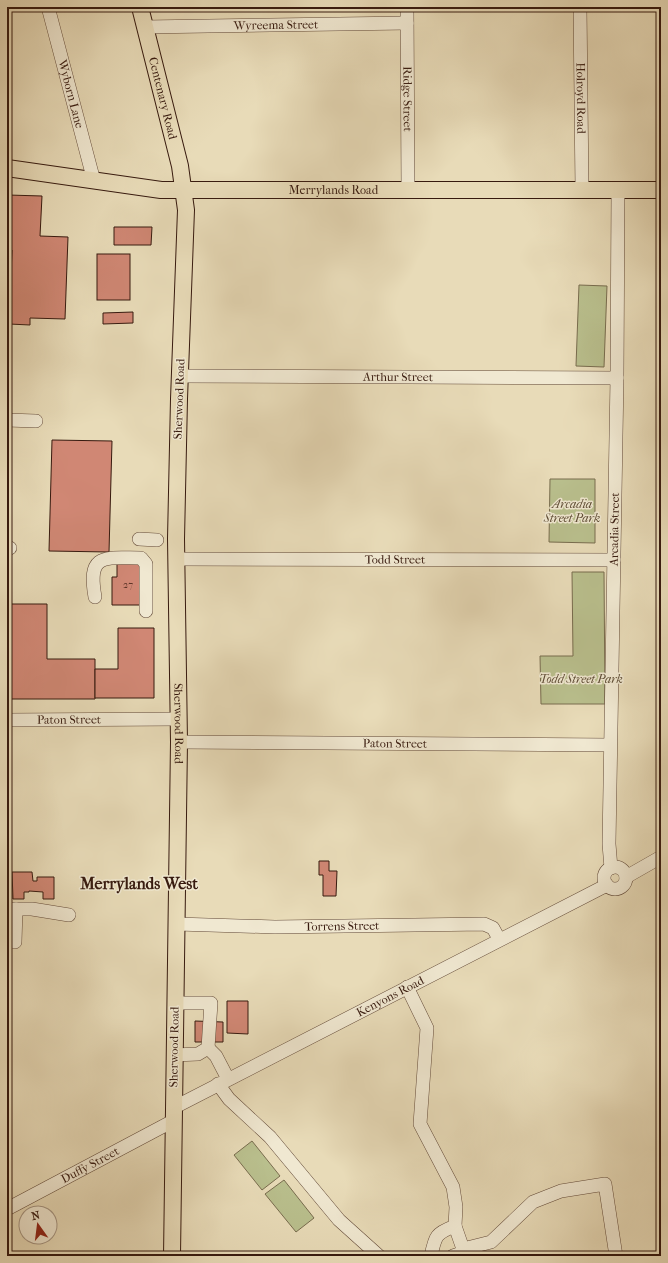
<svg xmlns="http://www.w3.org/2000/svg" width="668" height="1263" viewBox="0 0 668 1263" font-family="'IM FELL French Canon',serif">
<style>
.green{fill:#b9bf8d;stroke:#786c4e}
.building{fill:#d08774;stroke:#371a0f}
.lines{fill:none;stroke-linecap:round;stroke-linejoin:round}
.minor-casing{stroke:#634a39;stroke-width:14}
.major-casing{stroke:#371a0f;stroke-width:18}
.minor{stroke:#f0e8d1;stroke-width:13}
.major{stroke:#e8dbb8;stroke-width:16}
.labels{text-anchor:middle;stroke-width:3;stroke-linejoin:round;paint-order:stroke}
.number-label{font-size:10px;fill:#5d3528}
.street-label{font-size:12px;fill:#371a0f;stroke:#f0e8d1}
.park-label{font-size:12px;font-style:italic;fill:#5e4c35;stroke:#f0e8d1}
.district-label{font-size:16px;font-weight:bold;fill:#371a0f;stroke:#f0e8d1}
</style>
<rect width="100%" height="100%" fill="#e8dbb8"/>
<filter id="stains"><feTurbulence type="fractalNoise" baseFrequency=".005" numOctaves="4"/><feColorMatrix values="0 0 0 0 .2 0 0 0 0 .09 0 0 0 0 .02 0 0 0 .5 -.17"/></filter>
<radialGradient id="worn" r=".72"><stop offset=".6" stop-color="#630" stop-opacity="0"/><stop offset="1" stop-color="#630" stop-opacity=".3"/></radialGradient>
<g class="green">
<path d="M579 285 607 286 604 367 576 366Z"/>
<path d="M550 479H595V543L549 542Z"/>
<path d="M572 572H604L605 704H541L540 656H573Z"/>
<path d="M252 1141 280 1176 262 1190 234 1155Z"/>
<path d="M284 1180 314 1218 296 1232 265 1194Z"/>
</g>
<g class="building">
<path d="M8 195 42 196 40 236 68 237 65 319 30 318V325L9 324 12 250H7Z"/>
<path d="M114 227H152L151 245H114Z"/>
<rect x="97" y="254" width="33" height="46"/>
<path d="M133 312V323L103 324V313Z"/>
<path d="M52 440 112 441 109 552 49 551Z"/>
<path d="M117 563H143L140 605H112V577H117Z"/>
<path d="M7 604H47V659H95V699H7Z"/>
<path d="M118 628H154V698H95V669H118Z"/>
<path d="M319 861H329V871H337L336 896H323V875H319Z"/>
<path d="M7 871H11L12 899H7Z"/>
<path d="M12 872H32L33 881H37V877H54V899H43V892L29 891V892H24V899H13Z"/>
<path d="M227 1001H248V1034L227 1033Z"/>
<path d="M195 1021 223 1022V1042H195Z"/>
</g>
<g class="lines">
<defs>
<g id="minor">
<path id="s1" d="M48 7 94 181"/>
<path id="s2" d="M407 7 408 191"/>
<path id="s3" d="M580 7 582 190"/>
<path id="s4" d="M145 27 407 23"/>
<path id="s5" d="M180 376 617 378"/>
<path d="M7 420 36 421"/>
<path d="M139 539 157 540"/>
<path d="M7 548H10"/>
<path id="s6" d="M176 559 614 560"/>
<path d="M95 597C87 552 105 558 141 558L146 564V611"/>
<path id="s7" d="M7 720 179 719"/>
<path id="s8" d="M179 742 610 745"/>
<circle cx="615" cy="878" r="11"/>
<path id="s9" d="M611 868 609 844 617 378 618 190"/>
<path d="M626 877 661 857"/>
<path d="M7 909H32L69 915"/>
<path id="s10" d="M177 924 275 927 484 924 493 928 499 939"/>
<path d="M15 942 16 909"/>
<path d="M407 987 427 1028 420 1124 453 1187 456 1207 455 1226C436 1233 435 1236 431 1256"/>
<path d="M208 1048 216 1056 228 1079"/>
<path d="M174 1055 198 1054 208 1048 211 1003H175"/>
<path d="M218 1084 229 1099 270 1137 339 1220 379 1256"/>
<path id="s11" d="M173 1108 607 885"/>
<path id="s12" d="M7 1209 173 1121"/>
<path d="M463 1249 491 1242 533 1202 561 1191 605 1184 616 1256"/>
<path d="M453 1256 459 1254 463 1249 455 1226"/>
</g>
<g id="major">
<path id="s13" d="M140 7 180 166 186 210 179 399 176 539 179 742 172 1256"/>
<path id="s14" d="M7 168 161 190H661"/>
</g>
</defs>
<use href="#minor" class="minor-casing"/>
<use href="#major" class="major-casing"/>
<use href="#minor" class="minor"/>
<use href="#major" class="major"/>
</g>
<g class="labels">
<g class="number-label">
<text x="128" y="588">27</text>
</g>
<g class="street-label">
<text dy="4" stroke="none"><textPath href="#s4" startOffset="131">Wyreema Street</textPath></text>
<text dy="4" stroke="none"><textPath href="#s1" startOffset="90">Wyborn Lane</textPath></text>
<text dy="4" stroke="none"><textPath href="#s3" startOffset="91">Holroyd Road</textPath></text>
<text dy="4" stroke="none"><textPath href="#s13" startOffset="94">Centenary Road</textPath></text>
<text dy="4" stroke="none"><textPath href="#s2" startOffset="92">Ridge Street</textPath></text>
<text dy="4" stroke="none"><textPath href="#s14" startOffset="328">Merrylands Road</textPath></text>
<text dy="4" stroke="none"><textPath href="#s5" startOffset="218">Arthur Street</textPath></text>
<text transform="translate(179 399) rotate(-88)" y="4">Sherwood Road</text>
<text dy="4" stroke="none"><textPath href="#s9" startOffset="339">Arcadia Street</textPath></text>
<text dy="4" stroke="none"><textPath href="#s6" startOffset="219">Todd Street</textPath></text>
<text dy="4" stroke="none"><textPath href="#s7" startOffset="62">Paton Street</textPath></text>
<text dy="4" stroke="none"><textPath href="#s13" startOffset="722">Sherwood Road</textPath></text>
<text dy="4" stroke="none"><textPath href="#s8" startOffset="216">Paton Street</textPath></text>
<text dy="4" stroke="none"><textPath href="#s10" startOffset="165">Torrens Street</textPath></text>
<text dy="4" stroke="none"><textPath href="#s11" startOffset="244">Kenyons Road</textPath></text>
<text transform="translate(174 1047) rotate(-89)" y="4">Sherwood Road</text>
<text dy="4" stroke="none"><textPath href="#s12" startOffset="94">Duffy Street</textPath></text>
</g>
<g class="park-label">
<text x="572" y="508">Arcadia<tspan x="572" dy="14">Street Park</tspan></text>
<text x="581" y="683">Todd Street Park</text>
</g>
<g class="district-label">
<text x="139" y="889">Merrylands West</text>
</g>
</g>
<rect width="668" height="1263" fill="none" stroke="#e8dbb8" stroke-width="24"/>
<rect x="8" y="8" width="652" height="1247" fill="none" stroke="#371a0f" stroke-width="2"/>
<rect x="12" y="12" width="644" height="1239" fill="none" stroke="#371a0f"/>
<g transform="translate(38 1225) rotate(346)"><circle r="19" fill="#f0e8d1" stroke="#a69683"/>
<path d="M0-3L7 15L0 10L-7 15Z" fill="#8f2418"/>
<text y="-6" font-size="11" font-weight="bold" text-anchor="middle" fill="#371a0f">N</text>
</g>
<rect width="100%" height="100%" filter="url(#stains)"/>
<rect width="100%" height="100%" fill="url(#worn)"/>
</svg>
